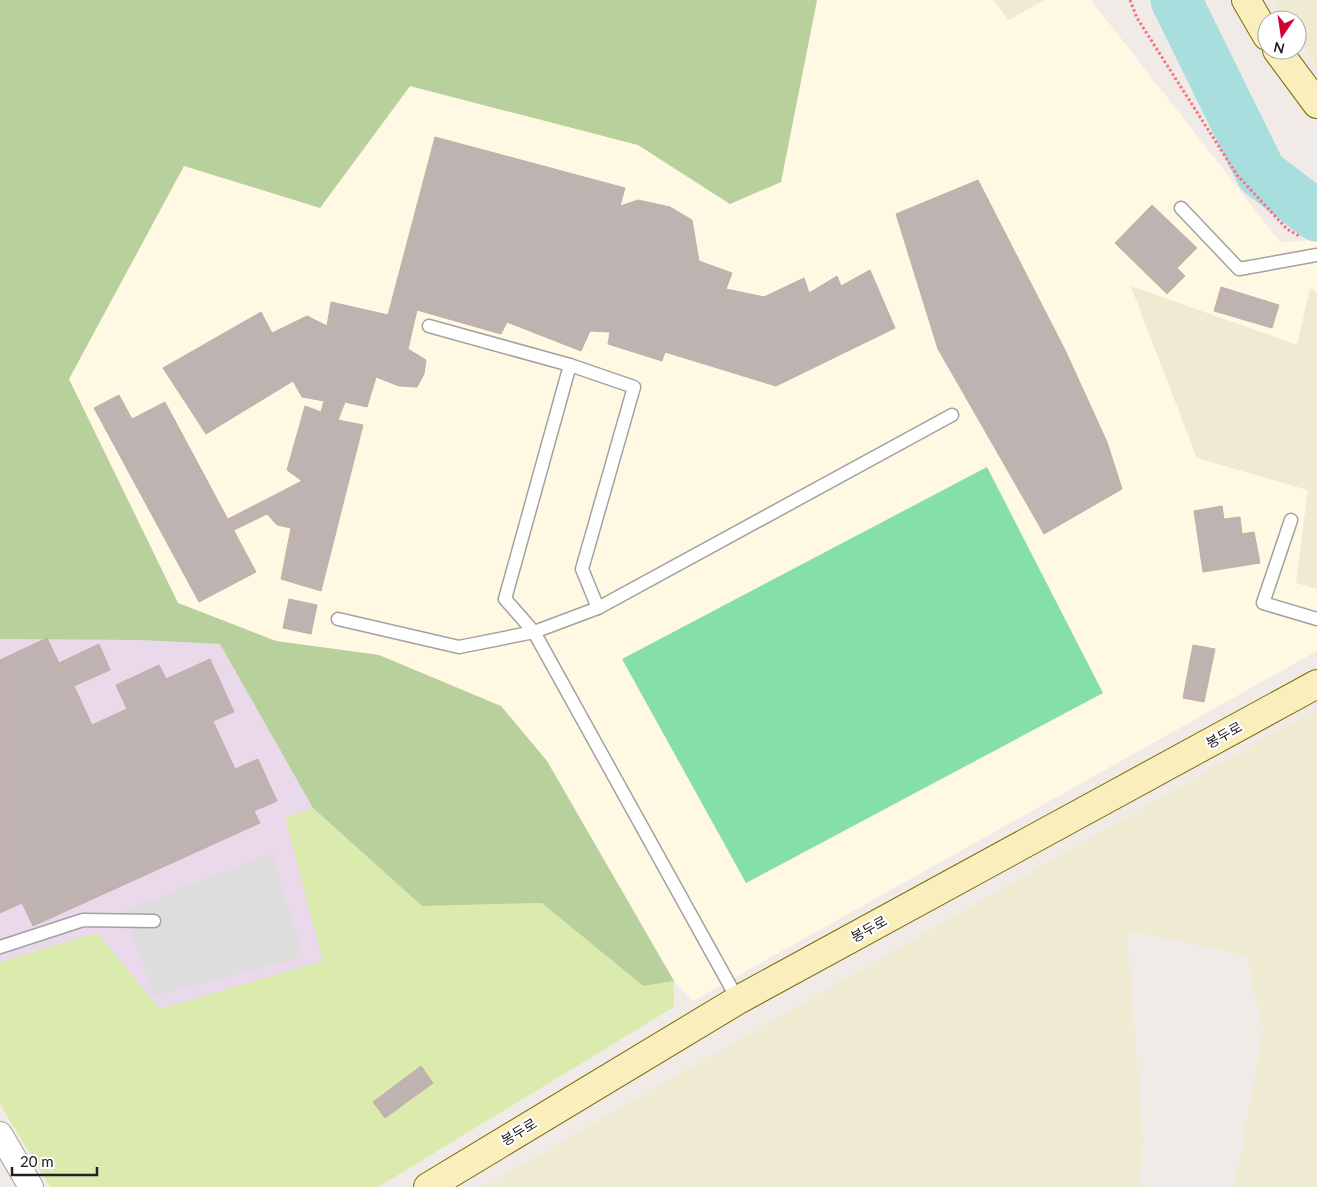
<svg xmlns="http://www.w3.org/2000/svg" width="1317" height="1187" viewBox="0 0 1317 1187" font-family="Lato,'Noto Sans KR',sans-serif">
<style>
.industrial{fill:#e9d9ea}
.education{fill:#fff8e2}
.farmland{fill:#efebd3}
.grass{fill:#dbebae}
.forest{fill:#b8d09c}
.pitch{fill:#85e0a7}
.parking{fill:#ddd}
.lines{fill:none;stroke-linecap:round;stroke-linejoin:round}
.river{stroke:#a8dfde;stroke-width:51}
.building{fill:#beb3b0;stroke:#c3aea9}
.lane-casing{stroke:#a2a2a2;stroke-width:15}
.street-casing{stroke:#a2a2a2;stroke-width:26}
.secondary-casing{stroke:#7b6b04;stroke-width:30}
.path{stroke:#fb6f82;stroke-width:3;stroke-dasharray:2.5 2.5;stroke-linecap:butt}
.lane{stroke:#fff;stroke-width:12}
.street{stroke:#fff;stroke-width:24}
.secondary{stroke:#faeebc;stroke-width:28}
.labels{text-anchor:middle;stroke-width:4.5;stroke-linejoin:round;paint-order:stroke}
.street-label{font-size:14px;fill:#212121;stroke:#fff}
</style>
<rect width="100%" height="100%" fill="#f1ebe7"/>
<path class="industrial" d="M0 639 140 640 220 644 313 808 285 818 324 961 160 1009 97 933 0 962Z"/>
<path class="education" d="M817 0H993L1009 20 1044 0H1091L1280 242 1317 240V293L1310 289 1298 345 1131 287 1197 458 1308 490 1296 582 1317 589V651L693 1001 674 981 547 761 379 655 276 641 178 603 69 379 184 165 320 208 410 86 638 145 730 204 781 182Z"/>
<g class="farmland">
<path d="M993 0H1044L1009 20Z"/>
<path d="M1273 0H1317V68L1297 37V20H1286Z"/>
<path d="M1131 286 1297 345 1310 288 1317 293V589L1296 583 1308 490 1197 458Z"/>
<path d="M1317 708V1187H1235L1263 1031 1247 956 1127 930 1143 1141 1139 1187H483Z"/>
</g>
<path class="grass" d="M313 808 422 906 542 903 643 986 674 981V1007L378 1187H50L0 1104V962L97 933 160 1009 323 961 285 818Z"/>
<path class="forest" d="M0 0H817L781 182 730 204 638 145 410 86 320 208 184 166 69 379 178 603 276 641 379 655 501 706 547 761 674 981 643 986 542 903 422 906 313 808 220 644 140 640 0 639Z"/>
<path class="pitch" d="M987 467 1103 693 746 883 622 659Z"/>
<path class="parking" d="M272 853 303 957 154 995 124 911Z"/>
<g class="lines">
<path class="river" d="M1176 0 1261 173 1317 216"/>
</g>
<g class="building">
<path d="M435 137 625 188 620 206 638 200 670 207 692 220 699 261 732 273 726 289 764 297 804 278 809 293 837 276 841 286 870 270 895 328 776 386 665 352 662 361 608 344 610 332 590 331 581 351 507 322 501 334 417 310 408 349 426 360 424 374 417 387 399 386 376 377 367 407 345 402 338 420 363 425 321 591 281 579 291 528 277 525 267 514 234 530 228 519 302 481 287 470 305 406 321 412 324 401 302 397 293 381 206 434 163 368 261 312 272 333 307 316 327 326 331 302 388 315Z"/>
<path d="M978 180 1065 350 1107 442 1122 489 1044 534 938 349 896 214Z"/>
<path d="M1152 205 1197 248 1177 268 1185 276 1167 294 1115 243Z"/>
<path d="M1221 287 1279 305 1272 328 1214 311Z"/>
<path d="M119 395 132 419 165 402 256 572 199 602 94 408Z"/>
<path d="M1222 506 1224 519 1240 517 1242 534 1254 532 1260 563 1203 572 1194 511Z"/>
<path d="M289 599 317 605 311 634 283 628Z"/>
<path d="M47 638 59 663 99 644 110 670 74 686 92 725 127 709 116 685 159 665 166 679 210 659 234 712 213 721 235 769 258 759 277 801 254 811 260 823 33 926 22 903 0 913V660Z"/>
<path d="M1193 645 1215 649 1204 702 1183 698Z"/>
<path d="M421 1066 433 1083 385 1118 373 1102Z"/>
</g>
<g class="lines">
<defs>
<g id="lane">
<path d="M1181 208 1239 269 1317 255"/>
<path d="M429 326 570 365 634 387 582 569 598 608"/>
<path d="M1291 520 1263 603 1317 619"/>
<path d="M338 619 459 647 534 632 505 599 570 365"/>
<path d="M0 947 83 920 154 921"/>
<path d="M738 1000 534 632 598 608 952 415"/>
</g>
<path id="street" d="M0 1134 31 1187"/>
<g id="secondary">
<path d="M1246 0 1267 36"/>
<path d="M1277 50 1317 104"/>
<path d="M428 1187 738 1000 1317 684"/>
</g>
</defs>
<use href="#lane" class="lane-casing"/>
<use href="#street" class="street-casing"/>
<use href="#secondary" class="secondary-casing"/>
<path class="path" d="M1130 0 1137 18 1237 175 1287 229 1299 236"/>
<use href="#lane" class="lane"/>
<use href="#street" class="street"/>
<use href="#secondary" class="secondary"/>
</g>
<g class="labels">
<g class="street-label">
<text transform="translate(1224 735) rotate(-29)" y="5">봉두로</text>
<text transform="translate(869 929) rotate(-29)" y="5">봉두로</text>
<text transform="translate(519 1132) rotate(-31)" y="5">봉두로</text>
</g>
</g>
<g transform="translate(1282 35) rotate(193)"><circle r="24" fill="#ffffff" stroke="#a6a6a6"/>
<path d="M0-4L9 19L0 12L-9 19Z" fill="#d10033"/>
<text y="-8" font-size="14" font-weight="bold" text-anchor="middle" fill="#212121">N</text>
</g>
<path d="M12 1167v8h85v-8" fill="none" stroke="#212121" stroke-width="2.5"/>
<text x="20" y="1167" font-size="15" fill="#212121" stroke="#ffffff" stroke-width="4" paint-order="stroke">20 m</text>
</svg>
